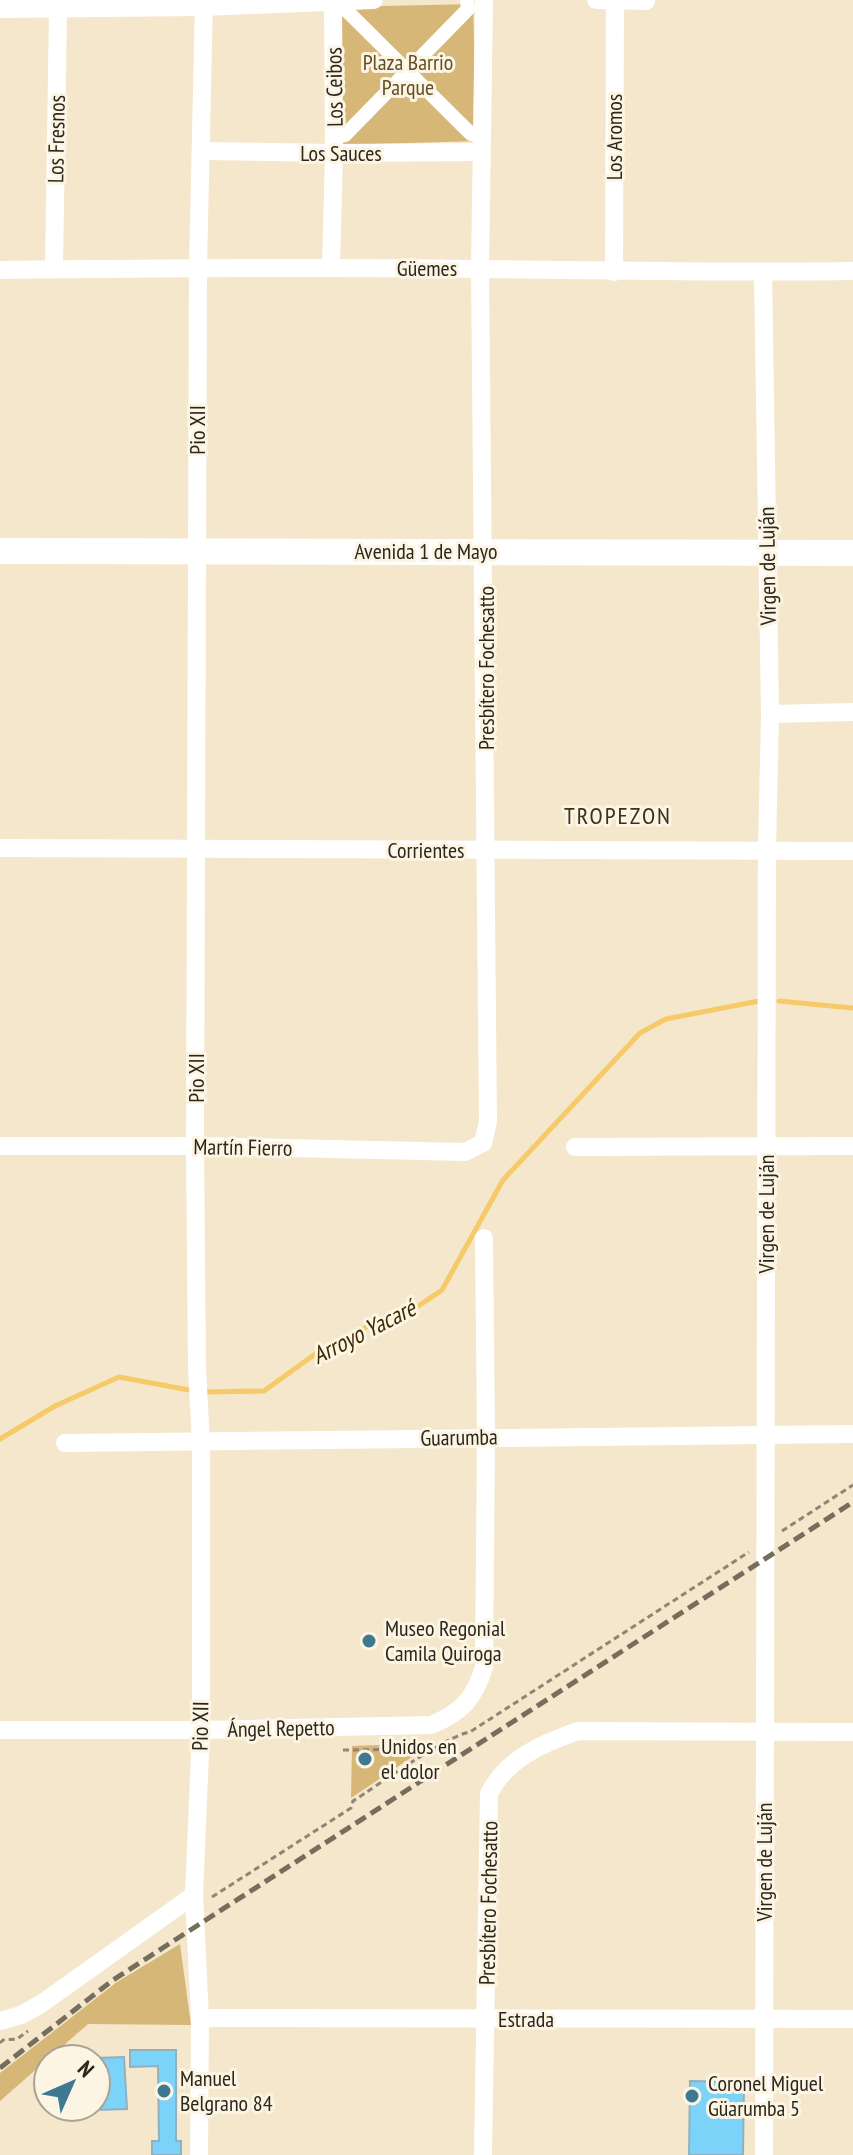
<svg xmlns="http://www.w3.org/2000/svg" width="853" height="2155" viewBox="0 0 853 2155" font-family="'PT Sans Narrow',sans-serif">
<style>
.green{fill:#d6b777}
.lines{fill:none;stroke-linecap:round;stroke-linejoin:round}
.stream{stroke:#f6ca69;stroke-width:5}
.building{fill:#7cd3fa;stroke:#91b0be;stroke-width:2}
.path{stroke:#8e8573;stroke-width:3;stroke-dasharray:6 4;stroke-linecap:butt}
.pedestrian{stroke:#fff;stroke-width:14}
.minor{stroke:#fff;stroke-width:18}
.secondary{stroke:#fff;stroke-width:26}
.rail{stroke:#766e5d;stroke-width:5;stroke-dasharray:12 6;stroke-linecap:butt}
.poi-dot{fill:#3e7891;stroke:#fdf5e4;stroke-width:3}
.labels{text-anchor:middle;stroke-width:6;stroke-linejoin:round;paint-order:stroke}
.park-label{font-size:22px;fill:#604e25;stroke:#fdf5e4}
.street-label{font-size:22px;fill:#2c271d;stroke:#fdf5e4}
.poi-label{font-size:22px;fill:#2c271d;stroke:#fdf5e4;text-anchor:start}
.neighbourhood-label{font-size:24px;letter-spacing:2px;fill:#3c311a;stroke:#fdf5e4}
.water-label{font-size:24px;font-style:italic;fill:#3b2a00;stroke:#fdf5e4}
</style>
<rect width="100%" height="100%" fill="#f4e7cb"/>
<g class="green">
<path d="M473 4 477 141 342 145 338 7Z"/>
<path d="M433 1743 351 1798 352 1746Z"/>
<path d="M180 1944 191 2025 88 2024 0 2101V2073L117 1982Z"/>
</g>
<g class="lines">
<g class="stream">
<path d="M779 1001 853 1008"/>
<path d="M0 1439 55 1406 119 1377 200 1392 264 1391 318 1352 384 1318 408 1313 442 1290 503 1180 640 1033 666 1019 759 1001"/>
</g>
</g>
<g class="building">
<path d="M130 2050H176V2141H181V2155H152V2141H159L158 2066 130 2067Z"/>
<path d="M124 2057 127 2109 96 2110V2058Z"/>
<path d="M690 2081 744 2082 743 2155H689Z"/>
</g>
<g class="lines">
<g class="path">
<path d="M782 1531 853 1485"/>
<path d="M343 1750 436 1749"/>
<path d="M212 1897 351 1808 353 1801C377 1786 447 1735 470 1732L749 1552"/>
<path d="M0 2043 3 2040 17 2039 28 2031"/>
</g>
<g class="pedestrian">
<path d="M345 1 346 10 471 134 481 135"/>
<path d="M334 137 345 135 468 9 467 0"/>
</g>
<g class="minor">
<path d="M596 0 646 1"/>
<path d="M0 9 204 7 374 0"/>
<path d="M202 151 334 153 480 152"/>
<path d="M331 268 334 153 333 2"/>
<path d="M54 269 58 9"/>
<path d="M0 270C159 268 319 267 478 269 603 270 728 273 853 271"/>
<path d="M614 272 615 1"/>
<path d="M763 273 770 714 767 850 764 2155"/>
<path d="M770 714 853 712"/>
<path d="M0 848 853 851"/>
<path d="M0 1146H195L465 1152 483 1143 488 1122 480 269 484 0"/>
<path d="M575 1147 853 1146"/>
<path d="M65 1443 853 1434"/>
<path d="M0 1730H201L431 1725C461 1713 475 1698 484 1667L486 1436 484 1238"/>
<path d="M200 2018 853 2019"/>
<path d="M0 2021 21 2015 41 2004 194 1895"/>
<path d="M199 2155 200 2018 194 1895 201 1730V1441L197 1369 195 1146 198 267 204 0"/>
<path d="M483 2155 489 1794C506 1759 543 1743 578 1731L853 1732"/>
</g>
<path class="secondary" d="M0 551 853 553"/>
<path class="rail" d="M0 2068 113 1980 853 1502"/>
</g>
<g class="poi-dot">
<circle cx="369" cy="1641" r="8"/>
<circle cx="365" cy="1759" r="8"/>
<circle cx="164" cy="2091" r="8"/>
<circle cx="692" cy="2096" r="8"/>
</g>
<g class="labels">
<g class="park-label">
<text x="408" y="70">Plaza Barrio<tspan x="408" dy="25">Parque</tspan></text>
</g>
<g class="street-label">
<text transform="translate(334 87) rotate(-91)" y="8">Los Ceibos</text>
<text transform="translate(614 137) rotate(-90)" y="8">Los Aromos</text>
<text transform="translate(56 139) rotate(-89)" y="8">Los Fresnos</text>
<text x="341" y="161">Los Sauces</text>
<text x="427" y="276">Güemes</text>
<text transform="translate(197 430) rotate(-90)" y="8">Pio XII</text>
<text x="426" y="559">Avenida 1 de Mayo</text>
<text transform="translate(767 566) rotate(-91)" y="8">Virgen de Luján</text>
<text transform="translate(486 668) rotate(-90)" y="8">Presbítero Fochesatto</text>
<text x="426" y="858">Corrientes</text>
<text transform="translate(196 1078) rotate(-90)" y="8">Pio XII</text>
<text transform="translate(243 1147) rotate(1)" y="8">Martín Fierro</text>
<text transform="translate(766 1214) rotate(-90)" y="8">Virgen de Luján</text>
<text transform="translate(459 1437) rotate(-1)" y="8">Guarumba</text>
<text transform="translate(200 1726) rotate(-89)" y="8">Pio XII</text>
<text transform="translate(281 1728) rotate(-1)" y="8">Ángel Repetto</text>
<text transform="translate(764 1862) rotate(-90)" y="8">Virgen de Luján</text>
<text transform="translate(488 1903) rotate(-89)" y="8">Presbítero Fochesatto</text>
<text x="526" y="2027">Estrada</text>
</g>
<g class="poi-label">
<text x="385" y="1636">Museo Regonial<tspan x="385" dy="25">Camila Quiroga</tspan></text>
<text x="381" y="1754">Unidos en<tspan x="381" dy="25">el dolor</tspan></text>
<text x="180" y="2086">Manuel<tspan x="180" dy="25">Belgrano 84</tspan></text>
<text x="708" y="2091">Coronel Miguel<tspan x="708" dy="25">Güarumba 5</tspan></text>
</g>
<g class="neighbourhood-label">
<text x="618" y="824">TROPEZON</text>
</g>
<g class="water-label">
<text transform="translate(364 1332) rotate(-27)" y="8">Arroyo Yacaré</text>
</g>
</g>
<g transform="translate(72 2083) rotate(45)"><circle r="38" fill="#fdf5e4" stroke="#a9a394" stroke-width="2"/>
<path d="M0-6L14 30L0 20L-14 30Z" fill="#3e7891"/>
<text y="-12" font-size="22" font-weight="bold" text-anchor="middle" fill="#2c271d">N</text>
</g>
</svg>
